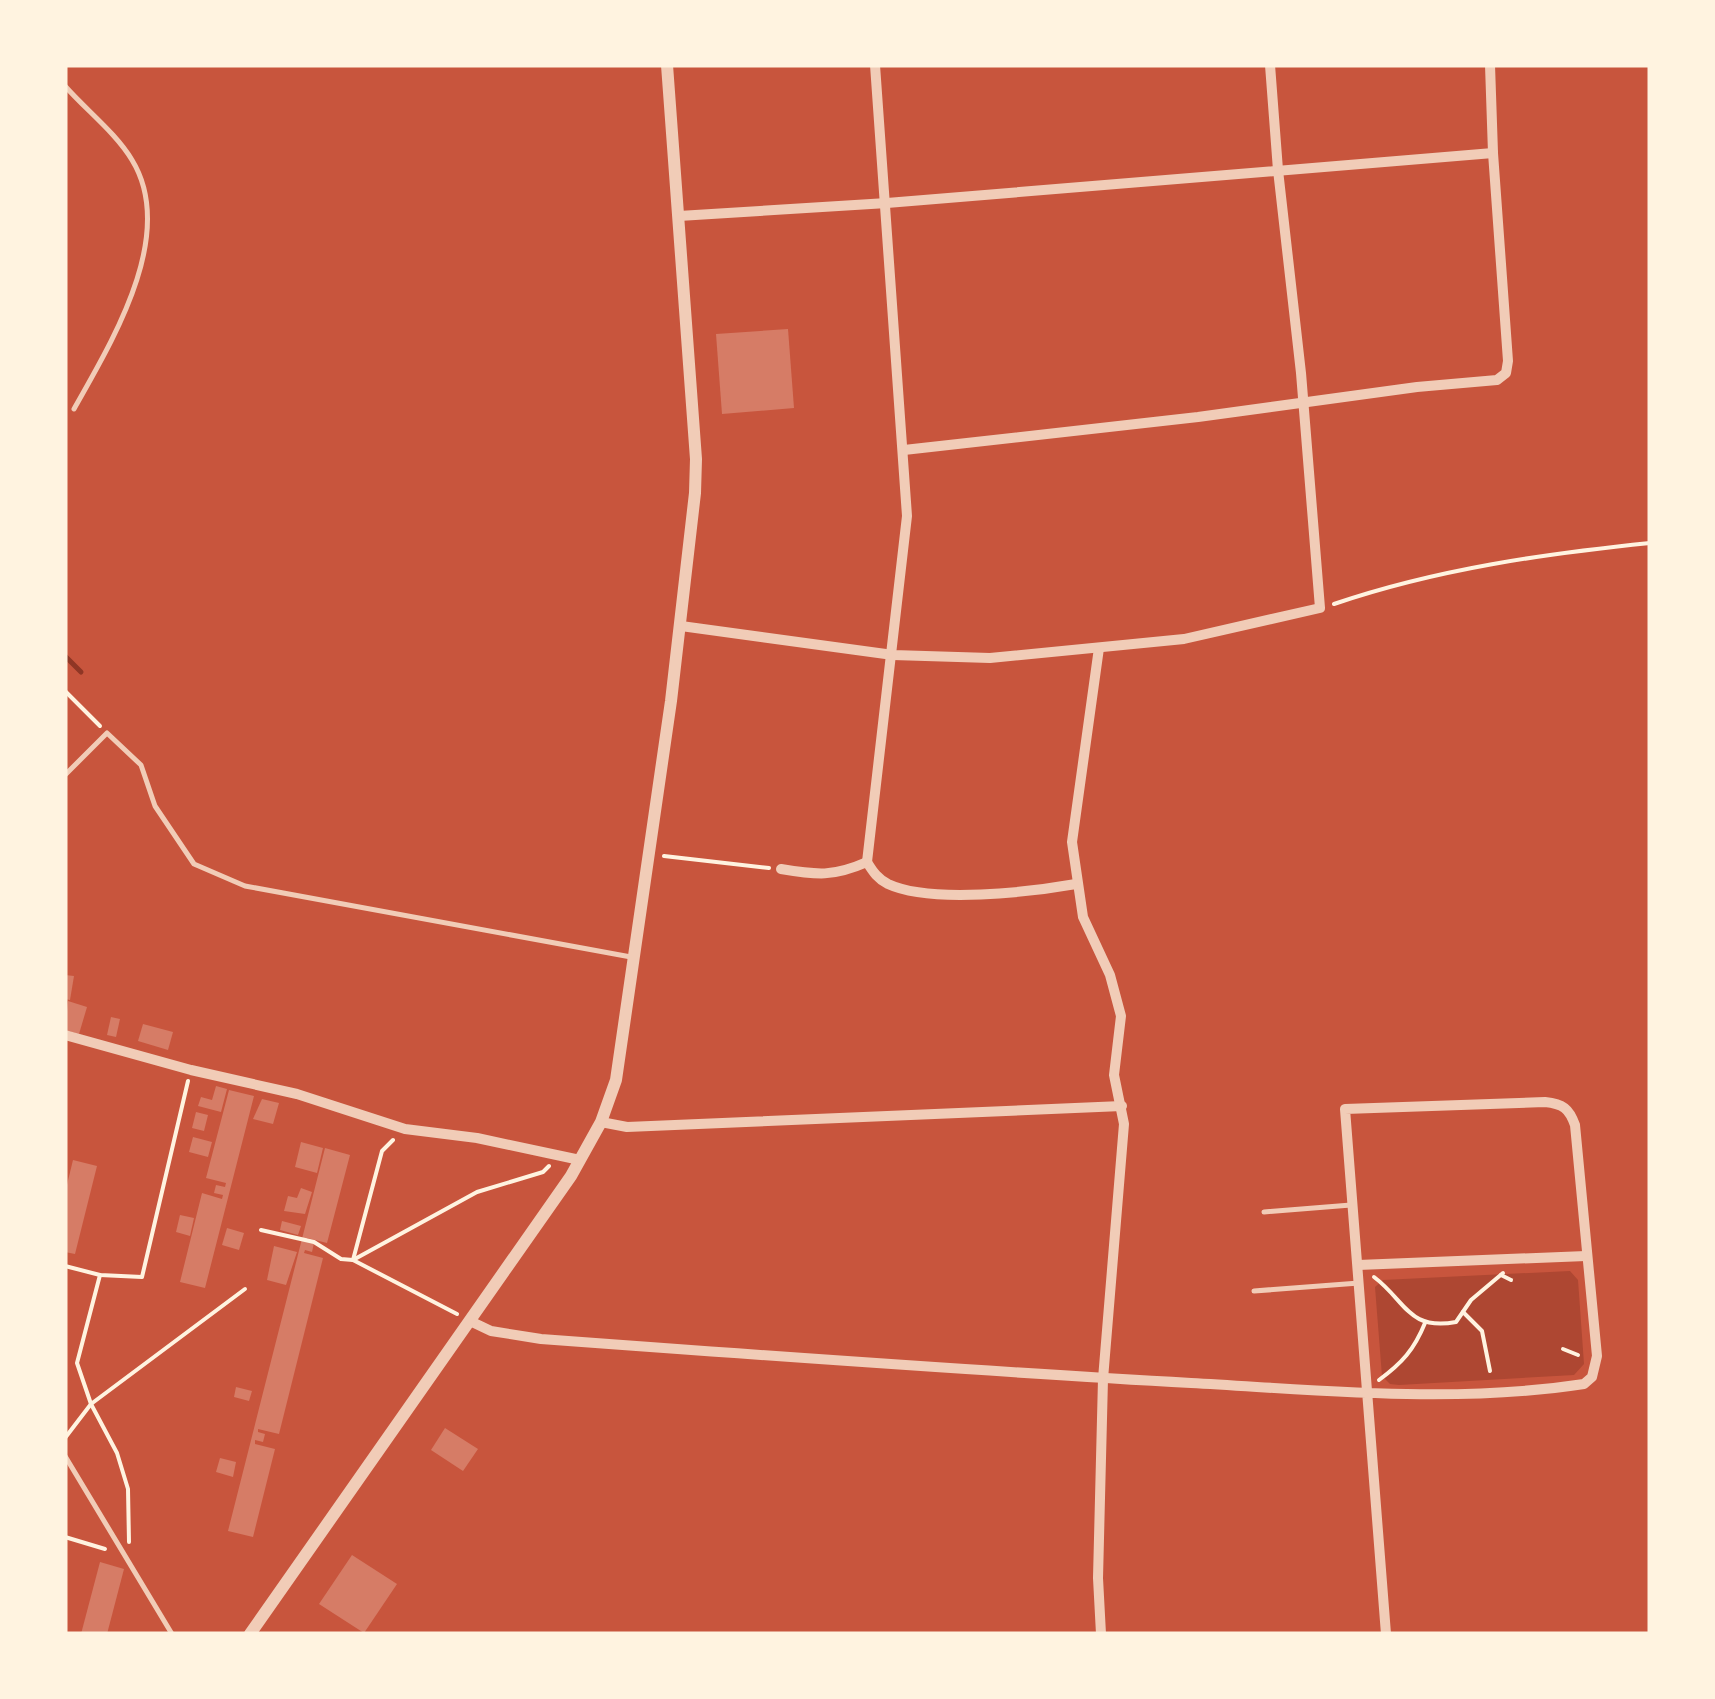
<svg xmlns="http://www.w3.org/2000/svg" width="1715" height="1699" viewBox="0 0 1715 1699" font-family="'Alegreya Sans',sans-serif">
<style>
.green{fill:#ae4732}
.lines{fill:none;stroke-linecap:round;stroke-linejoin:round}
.stream{stroke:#8f3625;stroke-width:5}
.building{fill:#d67c66}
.path{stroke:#fff3e0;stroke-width:4}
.service{stroke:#f1ccb7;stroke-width:5}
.minor{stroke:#f1ccb7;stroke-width:10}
.tertiary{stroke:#f1ccb7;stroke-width:12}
</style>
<rect width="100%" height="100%" fill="#c8553d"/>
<path class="green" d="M1570 1271 1578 1280 1584 1364 1574 1375 1399 1385 1390 1384 1382 1376 1375 1287 1383 1280Z"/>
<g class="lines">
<path class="stream" d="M65 656 81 672"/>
</g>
<g class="building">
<path d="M788 329 794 408 722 414 716 334Z"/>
<path d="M65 975 74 976 70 1000 65 999Z"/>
<path d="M68 1001 87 1007 79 1034 65 1030Z"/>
<path d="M111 1017 120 1019 116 1037 107 1035Z"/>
<path d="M143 1024 173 1032 168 1050 138 1041Z"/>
<path d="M216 1086 227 1089 221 1112 198 1106 201 1097 212 1100Z"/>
<path d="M229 1090 254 1096 205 1288 180 1282 202 1193 222 1199 223 1195 214 1193 216 1185 225 1187 226 1183 206 1178Z"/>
<path d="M262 1099 279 1103 273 1124 253 1119Z"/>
<path d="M196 1112 208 1115 204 1131 192 1128Z"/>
<path d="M193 1137 212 1142 208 1157 189 1152Z"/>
<path d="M301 1142 323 1148 317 1173 295 1167Z"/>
<path d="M325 1148 350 1155 327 1243 307 1238V1241L314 1243 312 1252 305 1250 304 1253 323 1258 279 1434 258 1429V1432L265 1434 263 1442 255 1440V1444L275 1449 253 1537 228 1531Z"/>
<path d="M73 1160 97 1166 75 1254 65 1252V1193Z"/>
<path d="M301 1188 312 1192 305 1214 284 1211 288 1196 297 1198Z"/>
<path d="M180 1215 194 1218 190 1236 176 1232Z"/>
<path d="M282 1221 301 1226 298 1235 280 1230Z"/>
<path d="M227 1228 244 1233 239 1250 222 1245Z"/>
<path d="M274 1246 297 1252 286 1285 267 1280Z"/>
<path d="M236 1387 252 1391 249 1401 234 1397Z"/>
<path d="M445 1428 478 1449 463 1471 431 1450Z"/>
<path d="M220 1458 236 1462 233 1477 216 1472Z"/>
<path d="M352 1555 397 1584 364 1633 319 1604Z"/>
<path d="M100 1562 124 1569 107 1634H81Z"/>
</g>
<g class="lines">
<g class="path">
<path d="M1334 604C1437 569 1543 554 1650 543"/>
<path d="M65 691 100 726"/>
<path d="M664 856 769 868"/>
<path d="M393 1140 382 1151 353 1260 457 1314"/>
<path d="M261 1230 314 1242 341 1259 353 1260 477 1192 543 1172 549 1166"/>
<path d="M65 1266 100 1275 142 1277 188 1081"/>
<path d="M100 1275 77 1363 91 1404 117 1453 128 1489 129 1542"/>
<path d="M1501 1275 1511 1280"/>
<path d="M1374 1277C1406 1301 1408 1331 1456 1322L1471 1300 1503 1273"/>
<path d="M1463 1312 1482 1331 1490 1371"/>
<path d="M1563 1349 1578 1355"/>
<path d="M1379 1380C1402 1363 1414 1350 1425 1323"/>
<path d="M65 1438 91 1404 245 1289"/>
<path d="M65 1537 105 1549"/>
</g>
<g class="service">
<path d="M65 86C86 110 116 133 132 160 178 235 111 343 74 409"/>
<path d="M65 775 107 733 141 765 155 806 194 864 245 886 631 957"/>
<path d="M1264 1212 1351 1205"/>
<path d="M1254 1291 1359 1283"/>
<path d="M65 1456 172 1634"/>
</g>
<g class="minor">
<path d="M679 216 887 203 1493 153"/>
<path d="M904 450 1198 417 1417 387 1497 380 1506 373 1508 361 1493 153 1490 65"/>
<path d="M681 626 893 655 990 658 1184 639 1320 608 1301 373 1278 170 1270 65"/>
<path d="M1099 648 1072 842 1083 917 1110 975 1121 1016 1114 1075 1124 1124 1103 1379 1098 1578 1101 1634"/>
<path d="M867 862 907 516 875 65"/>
<path d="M867 862C873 872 878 879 888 884 931 904 1030 892 1076 884"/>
<path d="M781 869C817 875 833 877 867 862"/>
<path d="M65 1035 191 1070 297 1094 405 1129 477 1138 580 1160"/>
<path d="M601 1122 627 1127 1122 1106"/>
<path d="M1358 1265 1586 1256"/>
<path d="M470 1321 491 1331 541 1339C757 1355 974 1371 1191 1383 1321 1390 1453 1404 1584 1384L1592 1377 1597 1356 1575 1125C1569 1108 1563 1104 1545 1102L1345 1109 1386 1634"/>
</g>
<path class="tertiary" d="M250 1634 571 1176 601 1122 616 1080 671 701 695 493 696 459 667 65"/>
</g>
<rect width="1715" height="1699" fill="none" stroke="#fff3e0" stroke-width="135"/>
</svg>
